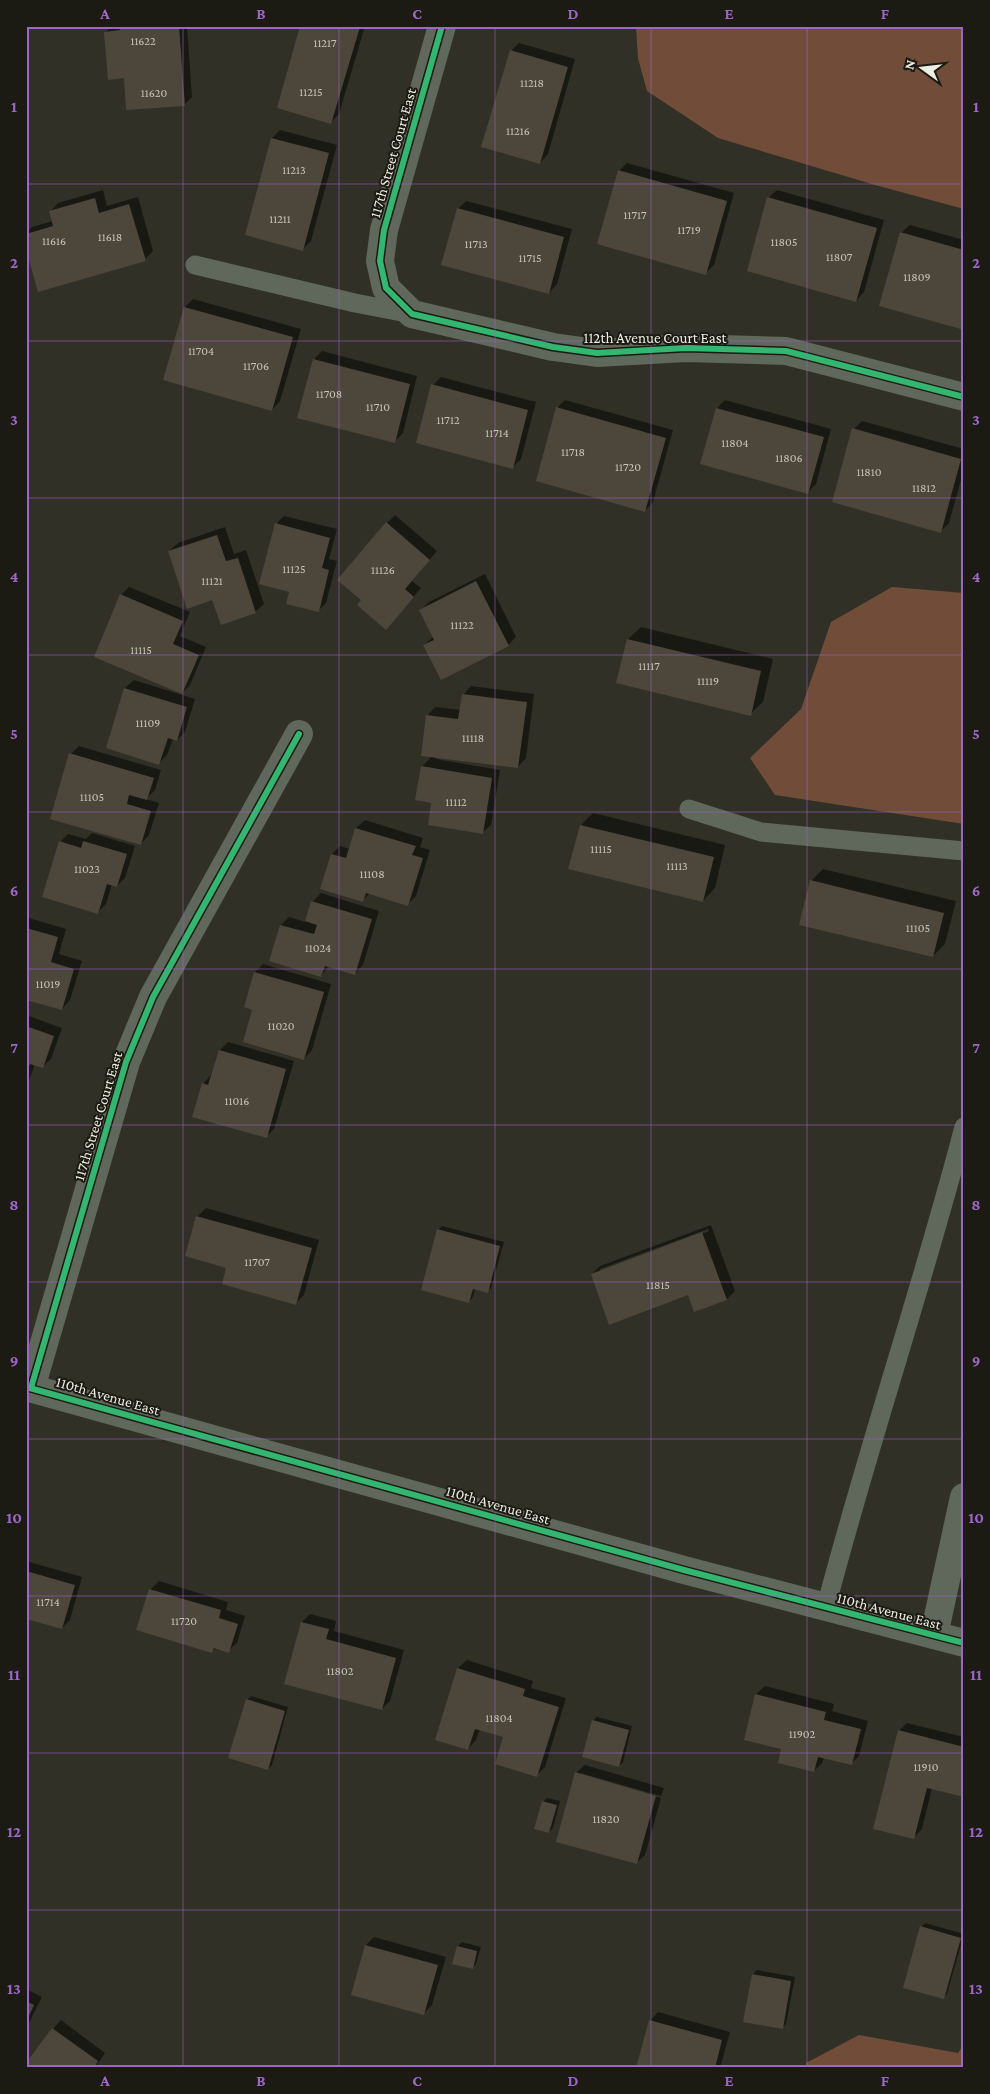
<svg xmlns="http://www.w3.org/2000/svg" width="990" height="2094" viewBox="0 0 990 2094" font-family="'Crimson Pro',serif">
<style>
.green{fill:#714d39}
.shadow{fill:#0007;fill-rule:evenodd}
.building{fill:#4c473a}
.lines{fill:none;stroke-linecap:round;stroke-linejoin:round}
.service{stroke:#60675b;stroke-width:19}
.minor{stroke:#60675b;stroke-width:28}
.tertiary{stroke:#60675b;stroke-width:28}
.cycleway-casing{stroke:#1b1b13;stroke-width:9}
.cycleway{stroke:#33b770;stroke-width:6}
.grid{fill:none;stroke:#9d66c9;stroke-width:1;stroke-opacity:0.55}
.labels{text-anchor:middle;stroke-width:4;stroke-linejoin:round;paint-order:stroke}
.number-label{font-size:12px;fill:#c5c4b7}
.street-label{font-size:15px;fill:#edede1;stroke:#1b1b13}
.neatline{fill:none;stroke:#9d66c9;stroke-width:2}
.grid-label{font-size:16px;text-anchor:middle;font-weight:bold;fill:#9d66c9}
</style>
<rect width="100%" height="100%" fill="#303026"/>
<g class="green">
<path d="M636 26H964V209L875 185 718 138 647 91 638 58Z"/>
<path d="M892 587 964 593V824L775 795 750 758 801 709 831 622Z"/>
<path d="M859 2035 958 2053 964 2044V2068H806V2063Z"/>
</g>
<g class="shadow">
<path d="M112 26H187L192 97 184 105 125 77 106 32Z"/>
<path d="M301 26H365L339 114 331 122Z"/>
<path d="M519 43 575 59 548 154 540 163 511 51Z"/>
<path d="M280 130 337 145 311 241 303 249 272 138Z"/>
<path d="M627 163 734 193 714 265 706 273 619 171Z"/>
<path d="M103 190 107 206 138 197 153 251 145 259 26 244V233L32 227 53 221 50 212 58 203Z"/>
<path d="M777 190 884 220 864 292 856 301 768 198Z"/>
<path d="M466 201 572 229 557 284 549 293 458 209Z"/>
<path d="M910 225 964 240V328L901 233Z"/>
<path d="M193 299 301 329 280 401 272 410 165 379 185 307Z"/>
<path d="M322 351 417 376 403 433 394 442 314 359Z"/>
<path d="M441 377 536 402 521 459 513 467 433 385Z"/>
<path d="M565 400 673 430 653 502 645 511 557 408Z"/>
<path d="M725 400 831 429 816 484 808 492 717 408Z"/>
<path d="M862 421 964 449V469L949 523 941 531 854 429Z"/>
<path d="M395 515 437 551 412 581 421 588 394 620 387 523Z"/>
<path d="M284 516 337 529 329 559 337 561 326 603 318 611 291 591 276 524Z"/>
<path d="M225 527 234 554 246 550 264 604 255 612 213 599 169 551 178 543Z"/>
<path d="M485 574 516 637 508 645H424L433 637 421 610 429 602Z"/>
<path d="M129 587 190 612 180 636 206 647 190 685 182 693 121 595Z"/>
<path d="M641 627 773 659 763 702 750 714 618 682 628 639Z"/>
<path d="M134 680 195 699 185 732 177 740 173 739 167 755 159 763 107 747 125 688Z"/>
<path d="M471 686 534 694 526 758 518 767 436 757V759L500 770 491 825 482 833 433 802 422 767 432 756 427 716 435 707 461 710 463 695Z"/>
<path d="M79 746 161 770 155 790 146 799 159 803 149 835 141 844 71 754Z"/>
<path d="M593 813 725 845 715 888 703 901 581 825Z"/>
<path d="M365 820 423 838 420 847 430 850 416 896 408 904 370 893 363 900 322 888 332 854 340 846 350 849 356 828Z"/>
<path d="M92 833 135 846 125 878 117 886 112 884 106 904 97 913 60 842 68 834 86 839Z"/>
<path d="M823 869 956 901 945 944 933 956 811 881Z"/>
<path d="M321 893 379 911 363 965 355 973 329 966 321 976 281 925 289 917 306 922 312 902Z"/>
<path d="M29 918 66 929 59 954 82 961 70 1000 62 1009 26 999V921Z"/>
<path d="M263 964 331 984 312 1050 304 1059 254 1009 255 972Z"/>
<path d="M26 1015 62 1028 51 1059 42 1067 35 1064 26 1088Z"/>
<path d="M228 1042 294 1061 274 1129 266 1137 203 1084 211 1075 220 1050Z"/>
<path d="M206 1208 319 1240 304 1295 296 1303 228 1267 197 1217Z"/>
<path d="M711 1225 735 1291 727 1299 689 1294 592 1274 600 1266ZM708 1229 709 1231 600 1272V1269Z"/>
<path d="M442 1226 504 1242 491 1288 487 1292 475 1289 473 1297 469 1301 438 1230Z"/>
<path d="M26 1561 82 1577 70 1620 62 1628 26 1618Z"/>
<path d="M159 1581 228 1602 226 1610 245 1616 237 1643 228 1651 216 1648 212 1652 150 1590Z"/>
<path d="M310 1614 336 1621 334 1631 404 1650 390 1701 382 1709 302 1622Z"/>
<path d="M467 1660 533 1681 531 1688 566 1698 545 1767 537 1775 505 1736 480 1729 476 1740 468 1749 437 1739 458 1668Z"/>
<path d="M765 1686 834 1704 832 1711 868 1721 859 1756 851 1764 824 1757 822 1763 814 1771 783 1748 756 1694Z"/>
<path d="M251 1696 288 1707 272 1765 268 1769 247 1700Z"/>
<path d="M597 1717 632 1726 623 1762 619 1766 593 1721Z"/>
<path d="M907 1723 964 1737V1796L932 1788 922 1829 913 1838 899 1731Z"/>
<path d="M585 1765 664 1788 661 1796 580 1773V1775L661 1798 645 1855 636 1863 576 1773Z"/>
<path d="M547 1798 560 1801 553 1828 549 1832 543 1802Z"/>
<path d="M925 1923 964 1934 947 1994 943 1998 921 1927Z"/>
<path d="M374 1937 446 1957 432 2005 424 2013 352 1994 366 1945Z"/>
<path d="M462 1942 481 1947 476 1964 472 1968 454 1963 458 1946Z"/>
<path d="M757 1970 795 1977 786 2024 782 2028 753 1974Z"/>
<path d="M26 1989 42 1997 26 2029Z"/>
<path d="M658 2012 730 2032 720 2068H638L650 2021Z"/>
<path d="M61 2020 105 2053 95 2068H26L53 2029Z"/>
</g>
<g class="building">
<path d="M120 26H179L185 106 126 110 124 78 108 80 104 32 120 30Z"/>
<path d="M300 26 360 27 331 124 277 108Z"/>
<path d="M510 50 568 67 540 164 481 147Z"/>
<path d="M271 138 329 153 303 251 245 235Z"/>
<path d="M618 170 727 201 706 275 597 244Z"/>
<path d="M767 197 877 228 856 302 747 271Z"/>
<path d="M95 198 99 213 129 204 146 261 38 292 26 249V234L53 226 49 211Z"/>
<path d="M457 208 564 237 549 294 441 265Z"/>
<path d="M900 232 964 250V330L879 306Z"/>
<path d="M184 307 293 337 272 411 163 380Z"/>
<path d="M313 359 410 384 395 443 297 418Z"/>
<path d="M431 384 528 410 513 469 416 443Z"/>
<path d="M556 407 666 438 645 512 536 481Z"/>
<path d="M716 408 824 437 808 494 700 464Z"/>
<path d="M852 428 961 459 941 533 832 502Z"/>
<path d="M386 522 430 560 405 589 414 597 386 630 357 605 361 600 337 580Z"/>
<path d="M275 523 330 538 322 568 329 570 319 612 286 604 289 592 259 584Z"/>
<path d="M217 535 226 561 238 558 256 613 221 625 212 600 187 609 168 551Z"/>
<path d="M476 581 509 646 441 680 423 645 434 640 419 610Z"/>
<path d="M120 594 183 621 173 644 199 655 182 694 94 657Z"/>
<path d="M627 639 761 671 751 716 616 683Z"/>
<path d="M124 688 187 707 177 741 168 738 159 765 106 748Z"/>
<path d="M462 694 527 702 518 768 421 756 426 715 458 719Z"/>
<path d="M69 753 154 778 147 800 129 795 127 804 151 811 141 845 50 819Z"/>
<path d="M421 766 492 778 483 834 428 825 431 803 415 800Z"/>
<path d="M580 825 714 857 703 902 568 869Z"/>
<path d="M355 828 416 846 412 855 423 858 408 906 366 893 363 902 320 889 331 854 346 858Z"/>
<path d="M59 841 81 848 83 841 127 854 117 887 107 884 98 914 42 897Z"/>
<path d="M810 880 944 913 933 957 799 925Z"/>
<path d="M311 901 372 919 355 975 325 966 321 977 269 961 280 925 314 934 317 925 305 921Z"/>
<path d="M26 928 58 937 51 962 74 969 62 1010 26 1000Z"/>
<path d="M254 972 324 992 304 1060 243 1042 252 1010 244 1007Z"/>
<path d="M26 1026 54 1036 43 1068 30 1064 26 1075Z"/>
<path d="M219 1050 286 1069 267 1138 192 1117 202 1083 208 1085Z"/>
<path d="M196 1216 312 1248 296 1305 222 1284 226 1268 185 1256Z"/>
<path d="M437 1229 500 1246 488 1293 473 1289 469 1303 421 1290Z"/>
<path d="M702 1232 727 1300 694 1312 688 1295 609 1325 591 1274Z"/>
<path d="M26 1571 75 1585 62 1629 26 1619Z"/>
<path d="M149 1589 221 1610 219 1618 238 1624 229 1653 214 1648 212 1653 136 1630Z"/>
<path d="M301 1622 329 1629 326 1639 396 1658 382 1710 284 1684Z"/>
<path d="M457 1668 525 1689 523 1696 559 1707 537 1777 495 1764 503 1737 475 1729 468 1750 435 1740Z"/>
<path d="M755 1694 826 1712 824 1720 861 1729 852 1765 818 1757 814 1772 778 1763 781 1749 744 1740Z"/>
<path d="M246 1699 285 1711 268 1770 228 1758Z"/>
<path d="M592 1720 629 1730 619 1767 582 1757Z"/>
<path d="M898 1730 964 1747V1797L927 1788 914 1839 873 1829Z"/>
<path d="M575 1772 656 1796 637 1864 556 1842Z"/>
<path d="M542 1801 557 1805 549 1833 534 1829Z"/>
<path d="M920 1926 961 1938 944 1999 903 1988Z"/>
<path d="M365 1945 438 1965 424 2015 351 1995Z"/>
<path d="M457 1946 477 1951 473 1969 452 1964Z"/>
<path d="M752 1974 791 1981 783 2029 743 2022Z"/>
<path d="M26 2001 34 2005 26 2022Z"/>
<path d="M649 2020 722 2040 715 2068H636Z"/>
<path d="M52 2028 98 2061 94 2068H26V2063Z"/>
</g>
<g class="lines">
<g class="service">
<path d="M195 265 355 303 412 314"/>
<path d="M689 809 761 832 964 851"/>
<path d="M826 1607C868 1446 922 1288 964 1127"/>
</g>
<g class="minor">
<path d="M442 26 384 230 380 261 386 288 412 314 553 347 597 353 686 348 786 351 964 397"/>
<path d="M31 1388 126 1062 153 997 299 734"/>
<path d="M934 1635 964 1497"/>
</g>
<path class="tertiary" d="M26 1387 684 1570 964 1643"/>
<defs>
<g id="cycleway">
<path d="M442 26 384 230 380 261 386 288 412 314 553 347 597 353 686 348 786 351 964 397"/>
<path d="M26 1387 684 1570 964 1643"/>
<path d="M31 1388 126 1062 153 997 299 734"/>
</g>
</defs>
<use href="#cycleway" class="cycleway-casing"/>
<use href="#cycleway" class="cycleway"/>
</g>
<path class="grid" d="M183 26V2068M339 26V2068M495 26V2068M651 26V2068M807 26V2068M26 184H964M26 341H964M26 498H964M26 655H964M26 812H964M26 969H964M26 1125H964M26 1282H964M26 1439H964M26 1596H964M26 1753H964M26 1910H964"/>
<g class="labels">
<g class="number-label">
<text x="143" y="45">11622</text>
<text x="325" y="47">11217</text>
<text x="532" y="87">11218</text>
<text x="311" y="96">11215</text>
<text x="154" y="97">11620</text>
<text x="518" y="135">11216</text>
<text x="294" y="174">11213</text>
<text x="635" y="219">11717</text>
<text x="280" y="223">11211</text>
<text x="689" y="234">11719</text>
<text x="110" y="241">11618</text>
<text x="54" y="245">11616</text>
<text x="784" y="246">11805</text>
<text x="476" y="248">11713</text>
<text x="839" y="261">11807</text>
<text x="530" y="262">11715</text>
<text x="917" y="281">11809</text>
<text x="201" y="355">11704</text>
<text x="256" y="370">11706</text>
<text x="329" y="398">11708</text>
<text x="378" y="411">11710</text>
<text x="448" y="424">11712</text>
<text x="497" y="437">11714</text>
<text x="735" y="447">11804</text>
<text x="573" y="456">11718</text>
<text x="789" y="462">11806</text>
<text x="628" y="471">11720</text>
<text x="869" y="476">11810</text>
<text x="924" y="492">11812</text>
<text x="294" y="573">11125</text>
<text x="383" y="574">11126</text>
<text x="212" y="585">11121</text>
<text x="462" y="629">11122</text>
<text x="141" y="654">11115</text>
<text x="649" y="670">11117</text>
<text x="708" y="685">11119</text>
<text x="148" y="727">11109</text>
<text x="473" y="742">11118</text>
<text x="92" y="801">11105</text>
<text x="456" y="806">11112</text>
<text x="601" y="853">11115</text>
<text x="677" y="870">11113</text>
<text x="87" y="873">11023</text>
<text x="372" y="878">11108</text>
<text x="918" y="932">11105</text>
<text x="318" y="952">11024</text>
<text x="48" y="988">11019</text>
<text x="281" y="1030">11020</text>
<text x="237" y="1105">11016</text>
<text x="257" y="1266">11707</text>
<text x="658" y="1289">11815</text>
<text x="48" y="1606">11714</text>
<text x="184" y="1625">11720</text>
<text x="340" y="1675">11802</text>
<text x="499" y="1722">11804</text>
<text x="802" y="1738">11902</text>
<text x="926" y="1771">11910</text>
<text x="606" y="1823">11820</text>
</g>
<g class="street-label">
<text transform="translate(393 153) rotate(-74)" y="5">117th Street Court East</text>
<text x="655" y="343">112th Avenue Court East</text>
<text transform="translate(98 1116) rotate(-73)" y="5">117th Street Court East</text>
<text transform="translate(108 1396) rotate(16)" y="5">110th Avenue East</text>
<text transform="translate(498 1505) rotate(16)" y="5">110th Avenue East</text>
<text transform="translate(889 1611) rotate(15)" y="5">110th Avenue East</text>
</g>
</g>
<rect width="990" height="2094" fill="none" stroke="#1b1b13" stroke-width="55"/>
<g transform="translate(922 68) rotate(285)" stroke="#1b1b13" stroke-width="4" paint-order="stroke">
<path d="M0-4L9 19L0 12L-9 19Z" fill="#edede1"/>
<text y="-8" font-size="14" font-weight="bold" text-anchor="middle" fill="#edede1">N</text>
</g>
<rect x="28" y="28" width="934" height="2038" class="neatline"/>
<g class="grid-label">
<text x="105" y="19">A</text>
<text x="261" y="19">B</text>
<text x="417" y="19">C</text>
<text x="573" y="19">D</text>
<text x="729" y="19">E</text>
<text x="885" y="19">F</text>
<text x="14" y="112">1</text>
<text x="976" y="112">1</text>
<text x="14" y="268">2</text>
<text x="976" y="268">2</text>
<text x="14" y="425">3</text>
<text x="976" y="425">3</text>
<text x="14" y="582">4</text>
<text x="976" y="582">4</text>
<text x="14" y="739">5</text>
<text x="976" y="739">5</text>
<text x="14" y="896">6</text>
<text x="976" y="896">6</text>
<text x="14" y="1053">7</text>
<text x="976" y="1053">7</text>
<text x="14" y="1210">8</text>
<text x="976" y="1210">8</text>
<text x="14" y="1366">9</text>
<text x="976" y="1366">9</text>
<text x="14" y="1523">10</text>
<text x="976" y="1523">10</text>
<text x="14" y="1680">11</text>
<text x="976" y="1680">11</text>
<text x="14" y="1837">12</text>
<text x="976" y="1837">12</text>
<text x="14" y="1994">13</text>
<text x="976" y="1994">13</text>
<text x="105" y="2086">A</text>
<text x="261" y="2086">B</text>
<text x="417" y="2086">C</text>
<text x="573" y="2086">D</text>
<text x="729" y="2086">E</text>
<text x="885" y="2086">F</text>
</g>
</svg>
